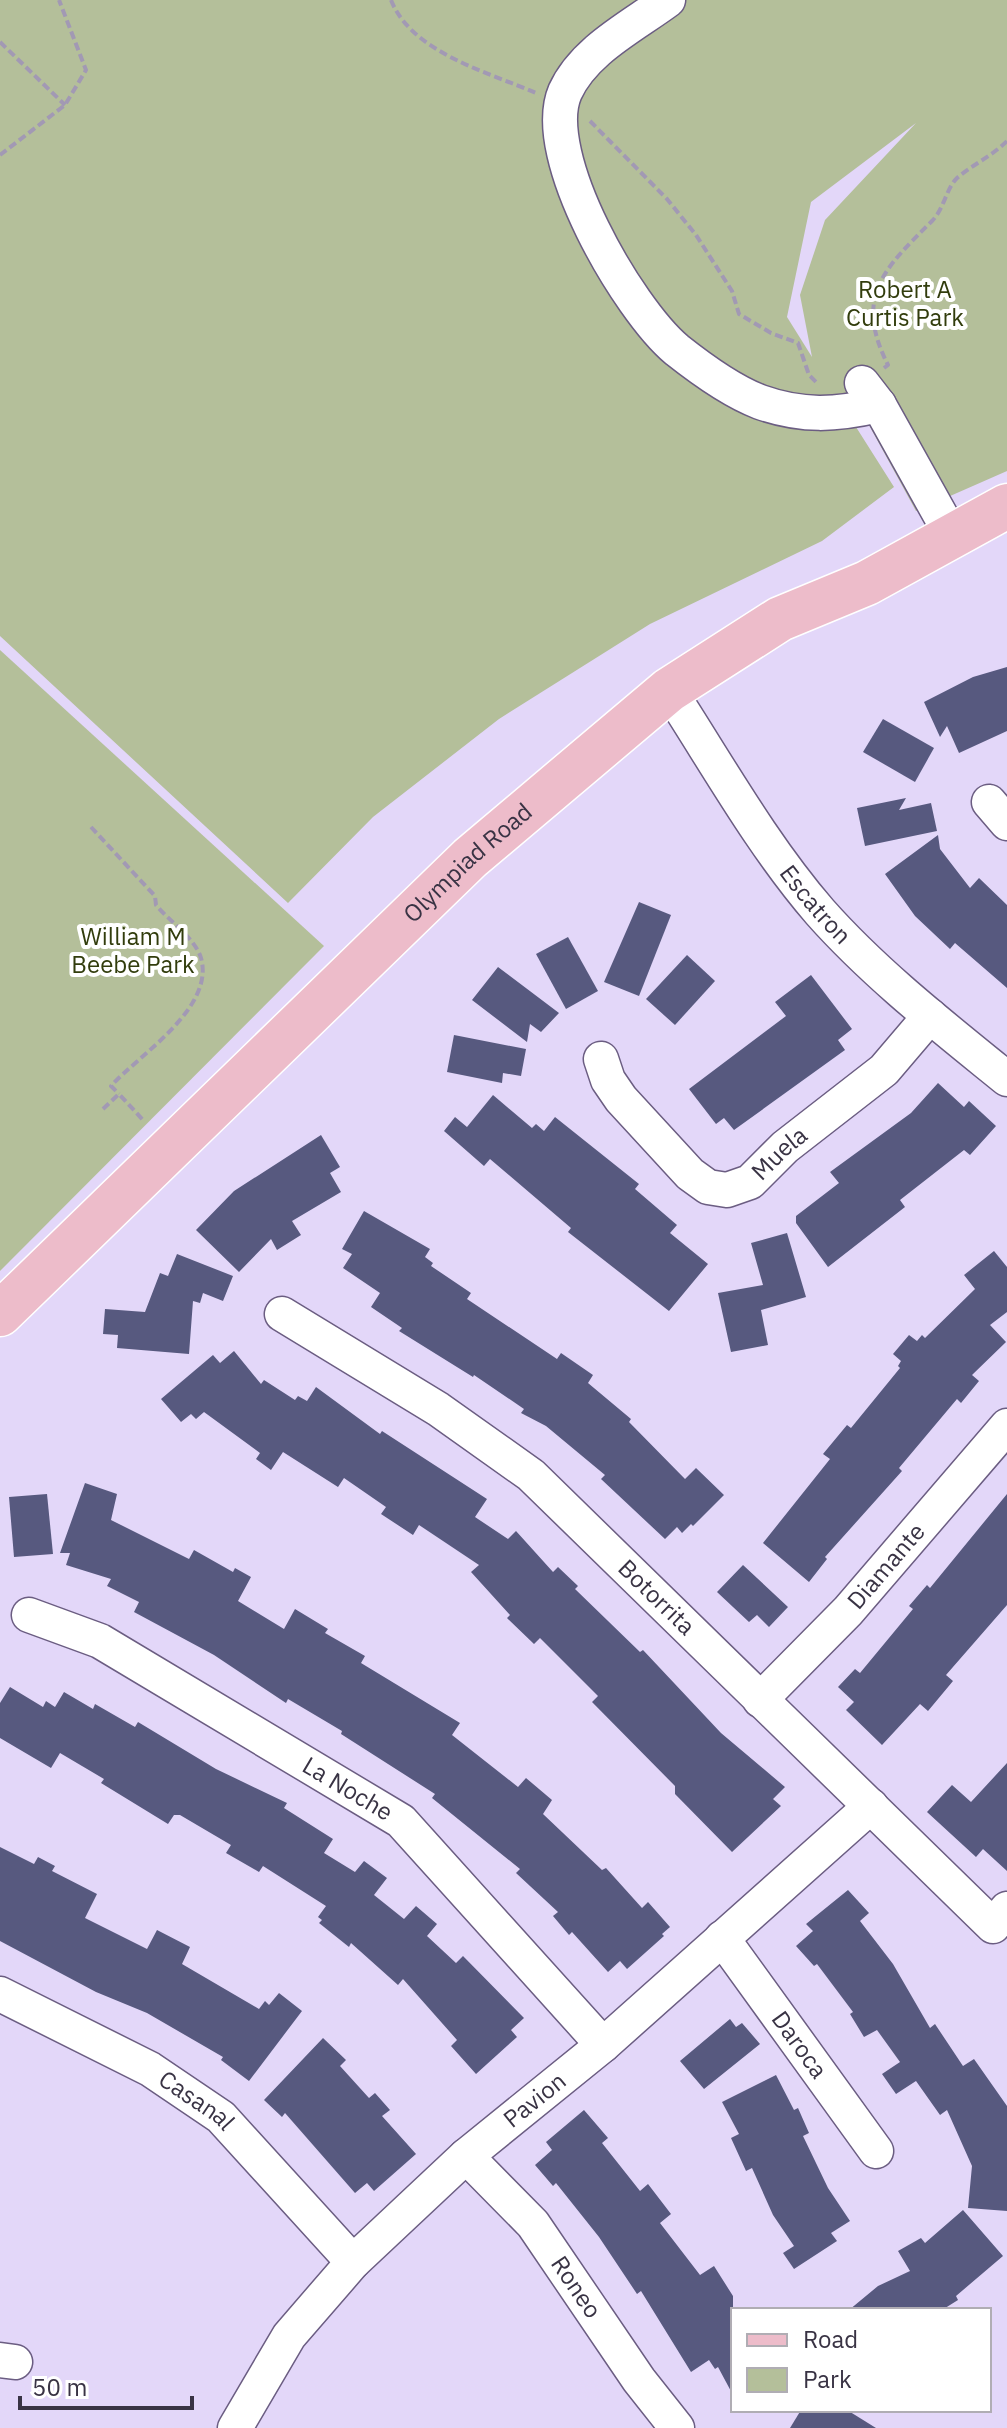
<svg xmlns="http://www.w3.org/2000/svg" width="1007" height="2428" viewBox="0 0 1007 2428" font-family="'IBM Plex Sans',sans-serif">
<style>
.green{fill:#b4bf9a;fill-rule:evenodd}
.building{fill:#57597f}
.lines{fill:none;stroke-linecap:round;stroke-linejoin:round}
.minor-casing{stroke:#6b5d82;stroke-width:37}
.major-casing{stroke:#fff;stroke-width:47}
.path{stroke:#a299b4;stroke-width:4;stroke-dasharray:8 4;stroke-linecap:butt}
.minor{stroke:#fff;stroke-width:34}
.major{stroke:#edbcca;stroke-width:44}
.labels{text-anchor:middle;stroke-width:8;stroke-linejoin:round;paint-order:stroke}
.park-label{font-size:24px;fill:#323d0d;stroke:#fff}
.street-label{font-size:24px;fill:#393344;stroke:#fff}
</style>
<rect width="100%" height="100%" fill="#e3d7f9"/>
<g class="green">
<path d="M0 0H1007V471L916 511 852 394 837 397 894 487 822 541 650 624 499 719 373 817 288 903 0 636ZM916 123 825 220 800 295 812 357 787 317 811 202Z"/>
<path d="M0 650 324 946 0 1271Z"/>
</g>
<g class="building">
<path d="M1007 667V731L959 753 947 726 940 737 924 702 973 677Z"/>
<path d="M883 719 934 748 915 782 863 752Z"/>
<path d="M906 798 899 810 931 803 937 831 865 846 857 808Z"/>
<path d="M938 835 940 849 970 888 979 878 1007 905V988L955 943 950 949 915 916 885 874Z"/>
<path d="M639 902 671 915 639 996 604 982Z"/>
<path d="M568 937 598 991 566 1009 536 954Z"/>
<path d="M687 955 715 981 675 1025 646 999Z"/>
<path d="M498 967 559 1013 541 1032 530 1024 527 1042 472 1000Z"/>
<path d="M811 975 852 1029 838 1040 845 1050 734 1130 724 1118 716 1124 689 1089 786 1016 775 1002Z"/>
<path d="M454 1035 526 1049 521 1076 503 1073 502 1083 447 1072Z"/>
<path d="M938 1083 964 1107 969 1101 996 1126 970 1155 964 1150 900 1200 905 1207 828 1267 796 1223V1216L839 1183 830 1172 911 1113Z"/>
<path d="M493 1095 532 1128 536 1124 544 1131 555 1117 639 1184 635 1189 677 1225 670 1233 708 1264 669 1311 568 1232 571 1228 490 1159 484 1166 444 1131 455 1117 467 1127Z"/>
<path d="M321 1135 340 1167 330 1173 341 1192 292 1221 301 1235 277 1250 271 1239 239 1272 196 1230 234 1191Z"/>
<path d="M364 1211 430 1249 425 1257 433 1263 431 1266 471 1293 467 1299 557 1359 561 1353 593 1375 588 1383 631 1419 629 1422 685 1479 696 1468 724 1495 693 1526 691 1524 682 1533 677 1527 665 1539 601 1479 605 1475 546 1426 521 1413 524 1409 474 1375 473 1377 399 1331 402 1328 371 1307 380 1293 343 1268 352 1254 342 1249Z"/>
<path d="M787 1233 806 1297 761 1310 768 1345 731 1352 718 1293 763 1285 751 1243Z"/>
<path d="M994 1251 1007 1267V1312L990 1325 1006 1342 972 1375 979 1381 961 1403 957 1399 899 1468 902 1471 825 1557 827 1559 809 1582 763 1543 830 1459 823 1454 847 1425 851 1428 900 1368 898 1366 901 1361 893 1354 909 1335 917 1341 922 1335 925 1338 975 1289 964 1275Z"/>
<path d="M177 1254 233 1276 223 1301 203 1293 200 1303 193 1301 189 1354 117 1348 118 1335 103 1334 105 1309 145 1312 160 1273 168 1276Z"/>
<path d="M234 1351 261 1384 264 1380 295 1400 298 1396 307 1401 316 1387 380 1434 382 1431 487 1499 475 1517 508 1539 516 1531 553 1572 558 1567 578 1586 575 1589 640 1652 643 1650 721 1733 785 1787 773 1799 781 1806 732 1852 675 1794V1786L592 1702 598 1696 540 1638 534 1644 507 1618 510 1615 471 1572 479 1565 419 1525 413 1535 381 1514 386 1507 344 1478 338 1487 283 1452 271 1470 256 1459 260 1453 204 1412 196 1419 191 1414 181 1422 161 1399 213 1355 220 1363Z"/>
<path d="M85 1483 117 1494 111 1520 189 1559 194 1550 233 1572 235 1568 251 1577 238 1601 284 1629 295 1609 328 1629 325 1633 365 1656 361 1663 460 1723 452 1735 518 1787 526 1778 552 1800 543 1814 602 1870 606 1868 642 1908 648 1902 670 1927 662 1934 664 1936 627 1969 620 1961 608 1972 572 1932 569 1935 553 1916 558 1912 516 1873 520 1869 432 1798 435 1794 341 1734 342 1731 288 1699 286 1703 214 1655 134 1612 139 1602 107 1586 111 1579 66 1565 70 1553H60Z"/>
<path d="M47 1494 53 1554 14 1557 9 1497Z"/>
<path d="M1007 1494V1605L946 1675 953 1681 928 1711 920 1704 882 1745 846 1710 854 1702 838 1687 855 1669 860 1673 913 1609 909 1606 927 1585 930 1588Z"/>
<path d="M743 1565 788 1607 769 1627 757 1615 749 1622 717 1592Z"/>
<path d="M10 1687 43 1707 46 1701 55 1707 64 1692 93 1709 95 1704 135 1727 138 1722 216 1769 287 1803 284 1808 333 1839 324 1853 355 1872 364 1861 387 1878 374 1895 404 1919 416 1906 437 1924 427 1936 456 1963 463 1956 524 2018 511 2030 517 2037 476 2074 451 2046 457 2040 403 1979 398 1985 351 1943 349 1947 319 1923 322 1920 318 1917 326 1906 263 1866 259 1872 226 1853 231 1845 180 1815H174L168 1824 101 1783 104 1779 60 1753 51 1768 0 1738V1703Z"/>
<path d="M1007 1763V1871L983 1849 976 1857 927 1812 952 1785 971 1802Z"/>
<path d="M0 1847 34 1864 38 1857 55 1866 52 1871 97 1894 85 1918 147 1949 157 1930 190 1947 182 1964 259 2009 265 2001 269 2005 279 1993 302 2011 249 2081 221 2060 223 2057 147 2013 96 1992 0 1941Z"/>
<path d="M848 1890 869 1913 860 1921 893 1964 930 2028 935 2024 963 2066 974 2059 1007 2106V2211L968 2208 972 2166 947 2110 940 2115 916 2081 896 2094 882 2074 900 2062 877 2030 864 2037 850 2014 853 2012 817 1964 814 1966 796 1946 813 1931 806 1924Z"/>
<path d="M730 2019 736 2027 742 2023 760 2044 704 2089 680 2061Z"/>
<path d="M323 2038 346 2060 340 2066 369 2098 375 2093 390 2110 382 2116 416 2154 374 2191 367 2183 355 2193 285 2113 282 2117 264 2100Z"/>
<path d="M776 2075 794 2110 798 2108 809 2133 803 2136 828 2188 850 2221 831 2233 837 2241 794 2269 783 2253 794 2246 773 2215 752 2168 746 2171 731 2138 739 2134 722 2102Z"/>
<path d="M584 2110 608 2138 602 2143 640 2191 648 2184 671 2214 660 2223 700 2275 714 2266 733 2296V2395L718 2367 715 2369 709 2360 691 2372 641 2291 637 2294 599 2237 556 2183 553 2186 535 2165 552 2150 546 2142Z"/>
<path d="M963 2210 1003 2256 956 2296 958 2300 942 2310H849L878 2286 910 2271 898 2251 921 2238 925 2243Z"/>
<path d="M801 2410H847L876 2428H790Z"/>
</g>
<g class="lines">
<defs>
<g id="minor">
<path d="M668 0C633 26 584 50 565 92 538 155 628 309 677 350 701 369 731 391 760 402 802 417 836 415 879 405"/>
<path d="M862 383 879 405 952 536"/>
<path id="s1" d="M669 690C717 764 762 845 820 912 875 974 943 1027 1007 1079"/>
<path d="M989 802 1007 823"/>
<path id="s2" d="M601 1059 608 1080 621 1099 690 1174 708 1187 727 1190 750 1182 785 1147 884 1070 930 1016"/>
<path id="s3" d="M282 1314 438 1409 531 1475 993 1926 1007 1909"/>
<path id="s4" d="M29 1615 100 1641 401 1821 603 2045"/>
<path id="s5" d="M760 1700 848 1611 1007 1426"/>
<path id="s6" d="M722 1938 876 2151"/>
<path id="s7" d="M0 1994 150 2069 221 2117 353 2262"/>
<path id="s8" d="M466 2156 533 2224 639 2380 677 2428"/>
<path d="M0 2360 15 2362"/>
<path id="s9" d="M235 2428 289 2336 353 2262 466 2156 603 2045 871 1806"/>
</g>
<g id="major">
<path id="s10" d="M0 1314 470 858 669 690 780 619 867 583 1007 506"/>
</g>
</defs>
<use href="#minor" class="minor-casing"/>
<use href="#major" class="major-casing"/>
<g class="path">
<path d="M391 0C412 53 488 72 536 93"/>
<path d="M0 42 65 105"/>
<path d="M590 121 667 199 696 235 732 291 739 314 771 333 798 343 809 375 817 383"/>
<path d="M0 155 65 105 86 70 59 0"/>
<path d="M884 368 888 365C853 296 885 268 932 221 944 209 946 189 957 178 972 165 992 156 1007 141"/>
<path d="M91 827 155 896 156 905C169 921 195 938 201 958 215 1008 140 1054 111 1086L119 1094"/>
<path d="M103 1109 119 1094 143 1120"/>
</g>
<use href="#minor" class="minor"/>
<use href="#major" class="major"/>
</g>
<g class="labels">
<g class="park-label">
<text x="905" y="298">Robert A<tspan x="905" dy="28">Curtis Park</tspan></text>
<text x="133" y="945">William M<tspan x="133" dy="28">Beebe Park</tspan></text>
</g>
<g class="street-label">
<text dy="8" stroke="none"><textPath href="#s10" startOffset="650">Olympiad Road</textPath></text>
<text dy="8" stroke="none"><textPath href="#s1" startOffset="260">Escatron</textPath></text>
<text dy="8" stroke="none"><textPath href="#s2" startOffset="254">Muela</textPath></text>
<text dy="8" stroke="none"><textPath href="#s5" startOffset="184">Diamante</textPath></text>
<text dy="8" stroke="none"><textPath href="#s3" startOffset="472">Botorrita</textPath></text>
<text dy="8" stroke="none"><textPath href="#s4" startOffset="364">La Noche</textPath></text>
<text dy="8" stroke="none"><textPath href="#s6" startOffset="132">Daroca</textPath></text>
<text dy="8" stroke="none"><textPath href="#s9" startOffset="448">Pavion</textPath></text>
<text dy="8" stroke="none"><textPath href="#s7" startOffset="224">Casanal</textPath></text>
<text dy="8" stroke="none"><textPath href="#s8" startOffset="172">Roneo</textPath></text>
</g>
</g>
<rect x="731" y="2308" width="260" height="104" fill="#ffffff" stroke="#b0adb4" stroke-width="2"/>
<rect x="747" y="2334" width="40" height="12" fill="#edbcca" stroke="#b0adb4" stroke-width="2"/>
<text x="803" y="2348" font-size="24" fill="#393344">Road</text>
<rect x="747" y="2368" width="40" height="24" fill="#b4bf9a" stroke="#b0adb4" stroke-width="2"/>
<text x="803" y="2388" font-size="24" fill="#393344">Park</text>
<path d="M20 2396v12h172v-12" fill="none" stroke="#393344" stroke-width="4"/>
<text x="32" y="2396" font-size="24" fill="#393344" stroke="#ffffff" stroke-width="6" paint-order="stroke">50 m</text>
</svg>
